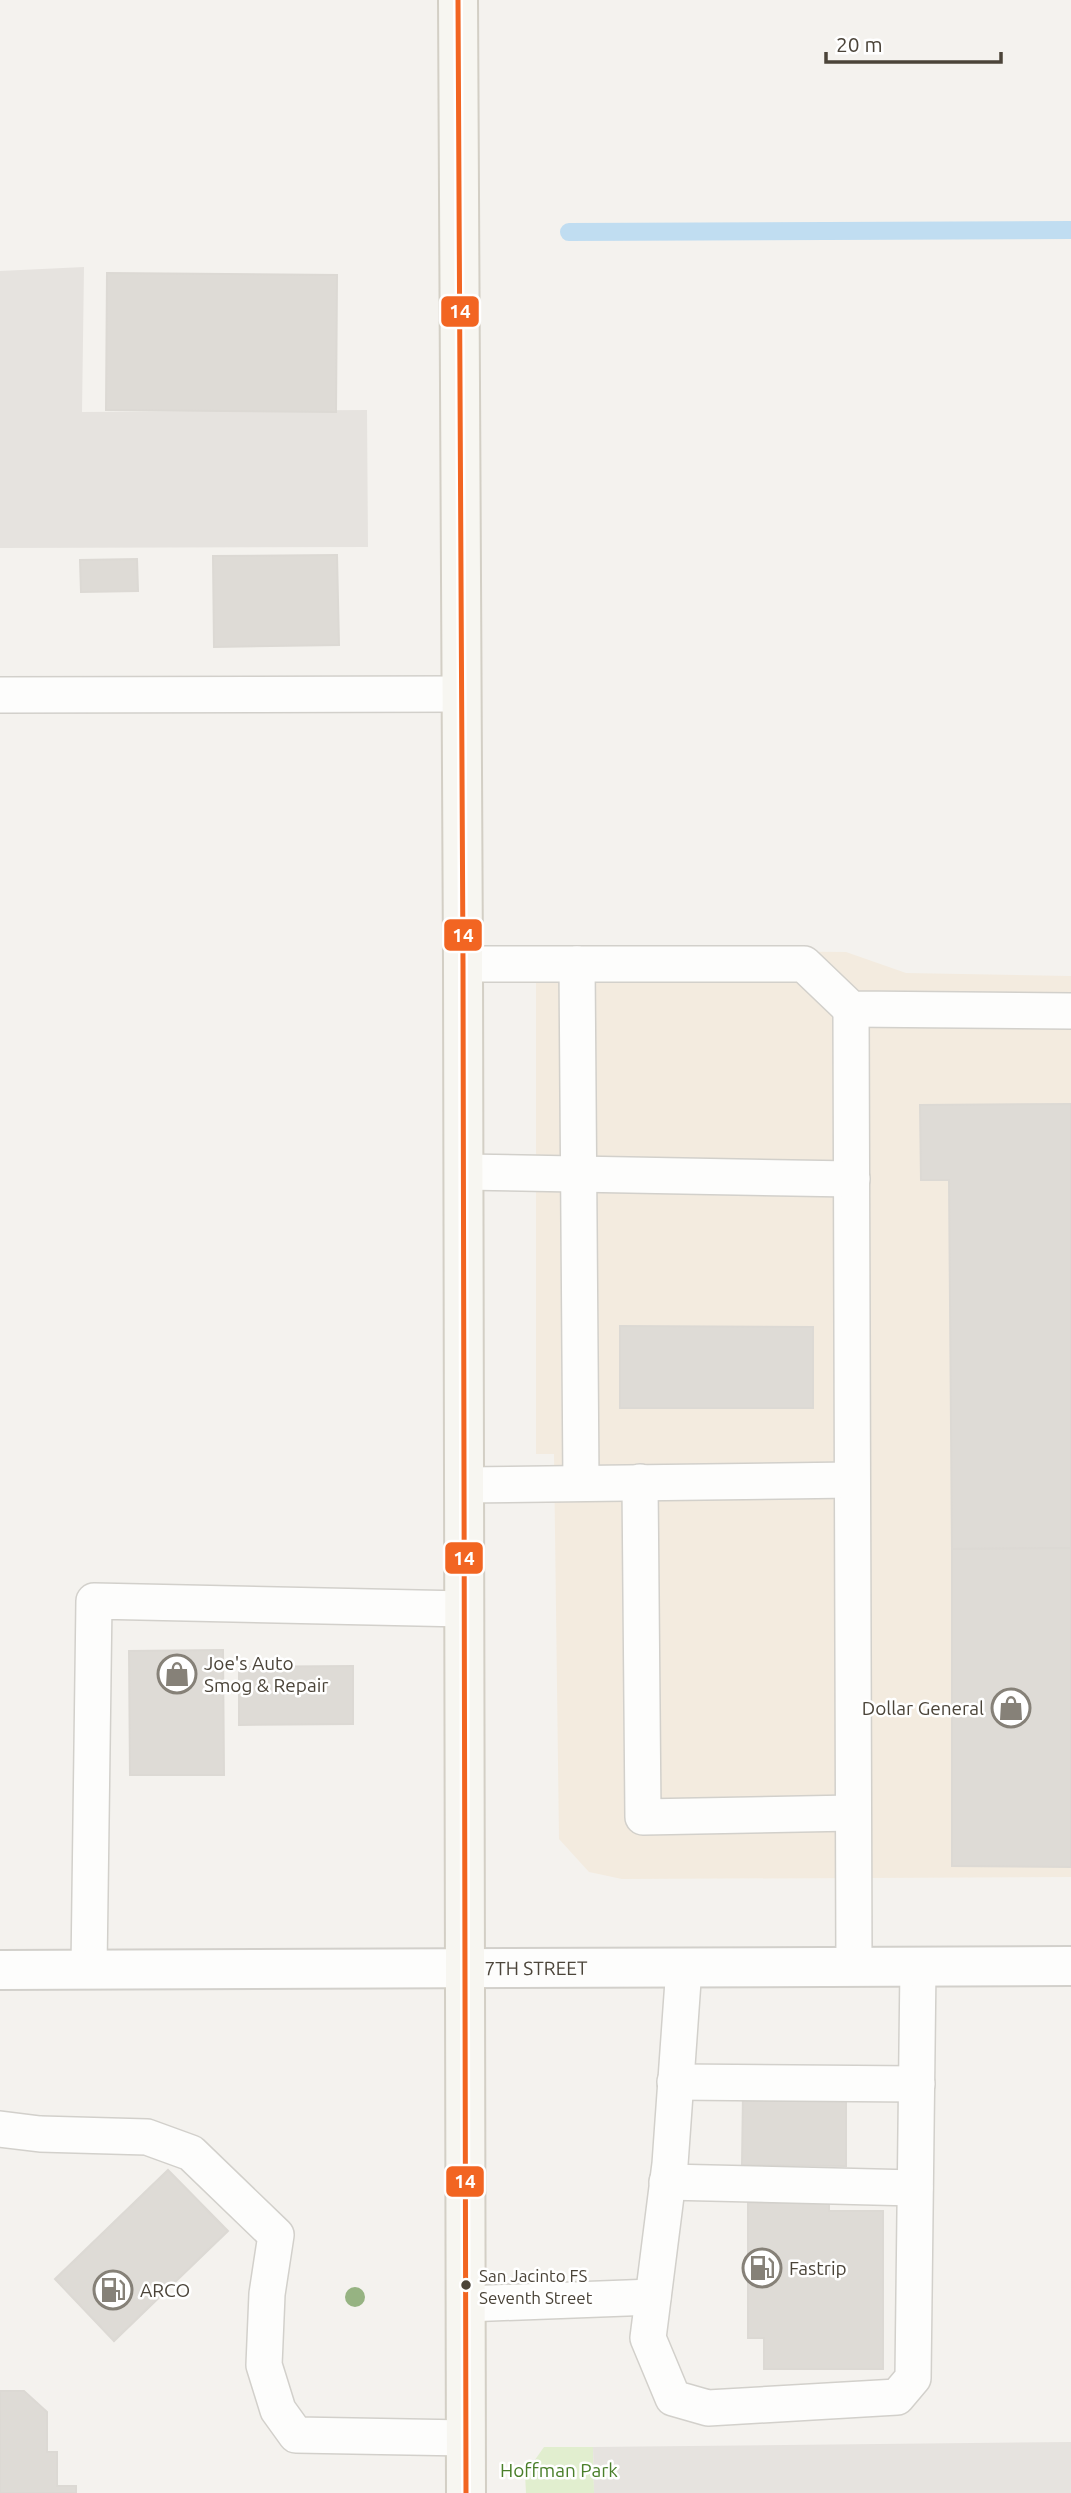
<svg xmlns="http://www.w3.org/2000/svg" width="1071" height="2493" viewBox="0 0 1071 2493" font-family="Ubuntu,sans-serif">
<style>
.commercial{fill:#f3ebdf}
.green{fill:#e1eecf}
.parking{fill:#e6e3df}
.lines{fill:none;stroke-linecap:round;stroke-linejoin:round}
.stream{stroke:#c0ddf1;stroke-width:18}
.building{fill:#dedbd6;stroke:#dcd9d4;stroke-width:2}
.service-casing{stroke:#d2d0cb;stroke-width:38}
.tertiary-casing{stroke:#d2d0cb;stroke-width:42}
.secondary-casing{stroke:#d3cfc5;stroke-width:42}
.service{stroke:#fdfdfc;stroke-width:35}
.tertiary{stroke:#fdfdfc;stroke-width:38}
.secondary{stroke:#f7f6f1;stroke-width:38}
.bus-1-casing{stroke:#fff;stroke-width:10}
.bus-1{stroke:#f26522;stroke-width:5}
.tree{fill:#96b382}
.bus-dot{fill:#4b4439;stroke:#fff;stroke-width:2.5}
.labels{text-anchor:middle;stroke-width:5;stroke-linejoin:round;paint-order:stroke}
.bus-label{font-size:17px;fill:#4b4439;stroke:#fff;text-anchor:start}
.poi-label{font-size:19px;fill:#4b4439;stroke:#fff;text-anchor:start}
.street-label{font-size:19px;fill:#4b4439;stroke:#fff}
.park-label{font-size:19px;fill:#4a7f2a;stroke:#fff}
.line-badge{stroke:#fff;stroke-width:2.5}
.badge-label{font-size:19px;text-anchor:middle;font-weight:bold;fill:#fff}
</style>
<rect width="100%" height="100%" fill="#f4f2ee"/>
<path class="commercial" d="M536 949 846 952 906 973 1071 976V1877L622 1879 589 1872 559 1839 554 1454H536Z"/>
<path class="green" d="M544 2447H593L594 2493H526L525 2474Z"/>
<g class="parking">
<path d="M84 267 82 412 367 410 368 547 0 548V271Z"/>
<path d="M1071 2442V2493H594L593 2447Z"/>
</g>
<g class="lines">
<path class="stream" d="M569 232 1071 230"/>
</g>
<g class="building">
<path d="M107 273 337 275 336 412 106 410Z"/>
<path d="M337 555 339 645 214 647 213 556Z"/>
<path d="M137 559 138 591 81 592 80 560Z"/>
<path d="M1071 1104V1548L952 1549 949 1180H921L920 1105Z"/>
<path d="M620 1326 813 1327V1408H620Z"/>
<path d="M1071 1548V1867L952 1866V1549Z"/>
<path d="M223 1650 224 1775H130L129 1651Z"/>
<path d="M353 1666V1724L239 1725V1667Z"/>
<path d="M743 2094 846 2095V2166L742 2165Z"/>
<path d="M168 2170 228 2231 114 2341 55 2279Z"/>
<path d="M748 2203H829V2211H883V2369H764V2338H748Z"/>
<path d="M0 2391H24L47 2412V2452H57V2486H76V2493H0Z"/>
</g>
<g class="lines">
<defs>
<g id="service">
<path d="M0 695 461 694"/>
<path d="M463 964H804L851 1009 1071 1011"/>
<path d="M577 964 581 1483"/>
<path d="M851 1009 854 1966"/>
<path d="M463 1172 852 1179"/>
<path d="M640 1482 643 1817 853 1813"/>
<path d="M465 1485 852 1480"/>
<path d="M684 1967 670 2164 648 2338 673 2398 708 2408 897 2397 913 2378 918 1966"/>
<path d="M89 1969 94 1601 465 1609"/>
<path d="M675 2082 917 2084"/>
<path d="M0 2129 40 2134 147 2137 191 2153 276 2235 267 2294 264 2365 278 2410 296 2435 466 2438"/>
<path d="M667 2182 915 2188"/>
<path d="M466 2304 653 2297"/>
</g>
<g id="tertiary">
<path id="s1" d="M0 1970 1071 1966"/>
</g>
<path id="secondary" d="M458 0 463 964 466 2493"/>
</defs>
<use href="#service" class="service-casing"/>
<use href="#tertiary" class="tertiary-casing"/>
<use href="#secondary" class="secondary-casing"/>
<use href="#service" class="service"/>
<use href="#tertiary" class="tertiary"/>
<use href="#secondary" class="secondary"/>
<defs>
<path id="bus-1" d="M458 0 463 964 466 2493"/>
</defs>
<use href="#bus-1" class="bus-1-casing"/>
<use href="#bus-1" class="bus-1"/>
</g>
<circle class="tree" cx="355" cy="2297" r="10"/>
<defs>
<symbol id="shop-ring" viewBox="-11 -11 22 22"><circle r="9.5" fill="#fff" stroke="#868178" stroke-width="1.5"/><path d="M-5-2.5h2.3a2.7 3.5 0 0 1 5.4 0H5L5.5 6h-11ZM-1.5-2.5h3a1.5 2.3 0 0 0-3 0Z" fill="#868178"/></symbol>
<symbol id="fuel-ring" viewBox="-11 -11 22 22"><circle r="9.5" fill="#fff" stroke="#868178" stroke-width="1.5"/><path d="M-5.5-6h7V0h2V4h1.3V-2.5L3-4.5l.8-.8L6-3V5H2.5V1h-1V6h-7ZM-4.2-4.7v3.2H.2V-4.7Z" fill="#868178"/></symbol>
</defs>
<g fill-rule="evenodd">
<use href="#shop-ring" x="155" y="1652" width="44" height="44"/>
<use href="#shop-ring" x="989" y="1686" width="44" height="44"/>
<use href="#fuel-ring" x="740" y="2246" width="44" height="44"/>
<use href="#fuel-ring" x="91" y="2268" width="44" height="44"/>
</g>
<circle class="bus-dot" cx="466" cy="2285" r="6"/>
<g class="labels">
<g class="bus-label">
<text x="479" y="2282">San Jacinto FS<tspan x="479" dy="22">Seventh Street</tspan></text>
</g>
<g class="poi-label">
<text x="204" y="1670">Joe's Auto<tspan x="204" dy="22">Smog &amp; Repair</tspan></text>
<text x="984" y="1715" text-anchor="end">Dollar General</text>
<text x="789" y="2275">Fastrip</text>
<text x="140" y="2297">ARCO</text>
</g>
<g class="street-label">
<text dy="7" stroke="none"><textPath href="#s1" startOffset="536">7TH STREET</textPath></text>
</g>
<g class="park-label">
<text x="559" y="2477">Hoffman Park</text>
</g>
</g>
<g class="line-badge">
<rect x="440" y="295" width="40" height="33" rx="7" fill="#f26522"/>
<rect x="443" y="918" width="40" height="34" rx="7" fill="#f26522"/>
<rect x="444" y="1541" width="40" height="34" rx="7" fill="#f26522"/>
<rect x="445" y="2165" width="40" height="33" rx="7" fill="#f26522"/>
</g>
<g class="badge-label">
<text x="460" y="318">14</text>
<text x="463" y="942">14</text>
<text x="464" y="1565">14</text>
<text x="465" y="2188">14</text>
</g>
<path d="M826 52v10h175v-10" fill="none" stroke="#4b4439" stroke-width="3.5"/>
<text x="836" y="52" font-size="21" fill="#4b4439" stroke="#ffffff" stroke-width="5" paint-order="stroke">20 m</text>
</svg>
